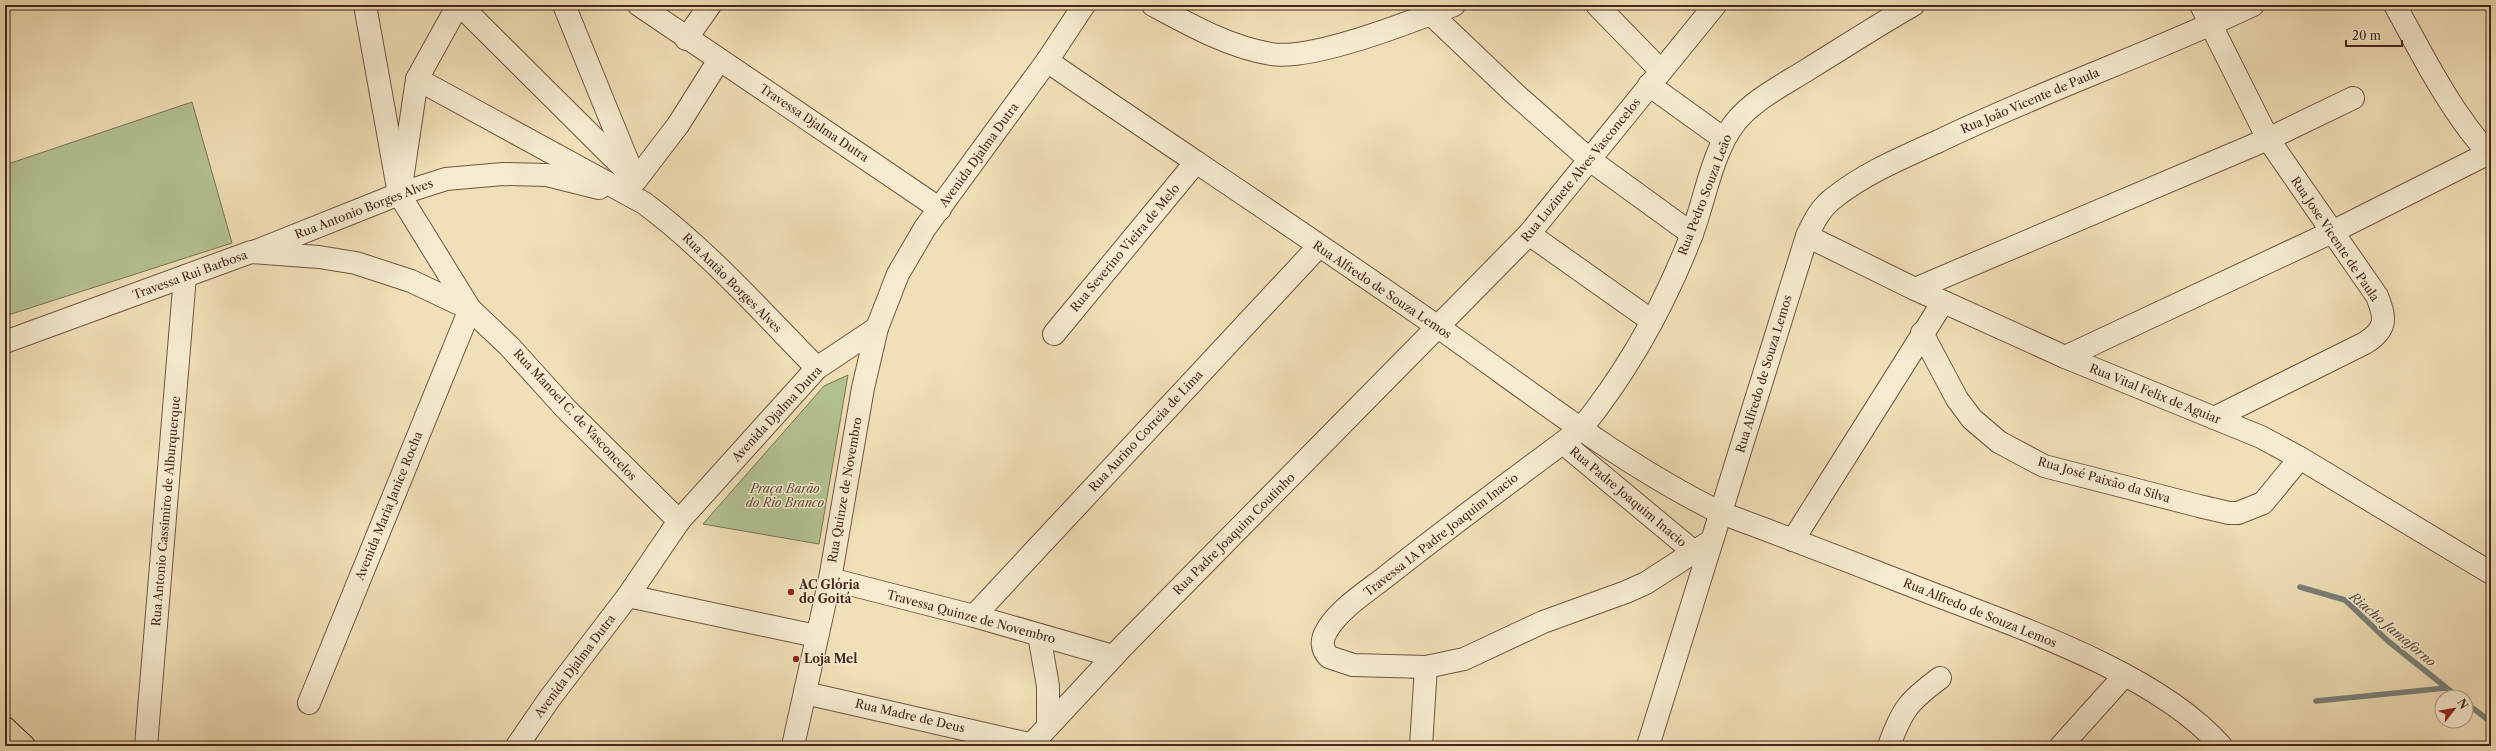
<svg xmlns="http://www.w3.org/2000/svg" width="2496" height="751" viewBox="0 0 2496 751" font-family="'Libre Caslon Text',serif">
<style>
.green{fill:#b4c393;stroke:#7c7558}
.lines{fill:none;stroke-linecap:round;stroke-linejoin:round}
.stream{stroke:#7a807a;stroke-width:5.5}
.minor-casing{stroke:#6f5543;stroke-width:24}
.major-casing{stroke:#44271c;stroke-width:24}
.minor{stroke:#f6ebd0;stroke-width:22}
.major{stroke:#f1e0b7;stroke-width:22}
.poi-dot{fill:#8f2418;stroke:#f6ebd0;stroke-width:1.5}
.labels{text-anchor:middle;stroke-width:3;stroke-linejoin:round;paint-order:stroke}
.street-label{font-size:12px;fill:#44271c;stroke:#f6ebd0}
.park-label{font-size:12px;font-style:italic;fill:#604e3a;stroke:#f6ebd0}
.poi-label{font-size:12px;font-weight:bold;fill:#44271c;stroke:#f6ebd0;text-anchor:start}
.water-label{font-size:13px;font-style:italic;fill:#5a4c43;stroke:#f6ebd0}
</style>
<rect width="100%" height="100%" fill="#f1e0b7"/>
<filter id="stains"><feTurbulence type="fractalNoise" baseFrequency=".005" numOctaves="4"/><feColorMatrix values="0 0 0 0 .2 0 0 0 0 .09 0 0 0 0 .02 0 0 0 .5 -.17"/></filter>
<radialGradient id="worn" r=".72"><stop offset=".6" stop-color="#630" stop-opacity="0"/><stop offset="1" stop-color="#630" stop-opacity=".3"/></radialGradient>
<g class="green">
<path d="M192 102 232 243 5 316V165Z"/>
<path d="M848 375 819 544 703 524 824 386Z"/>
</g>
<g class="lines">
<g class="stream">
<path d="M2300 587 2345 600 2388 641 2458 697"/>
<path d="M2316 701 2446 688"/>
<path d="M2466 703 2491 722"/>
</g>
<defs>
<g id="minor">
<path d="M365 5 399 194 470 309 509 346 566 409 679 521"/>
<path d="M460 5 636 180 678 125 719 60"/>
<path d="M564 5 632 172"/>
<path d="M639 5 940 209"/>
<path d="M1153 5C1190 25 1229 47 1271 54 1312 61 1413 21 1454 5"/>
<path d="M1426 5 1431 14 1514 93 1590 160 1692 234"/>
<path d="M1597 5 1661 71"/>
<path d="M2201 5 2268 139 2377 296C2386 319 2387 329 2365 343L2214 418"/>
<path d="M2395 5C2423 56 2451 113 2491 156"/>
<path d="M686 39 710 5"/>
<path d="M1047 61C1177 150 1309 237 1438 327 1531 392 1619 463 1721 513 1795 540 1868 569 1941 597 2027 630 2160 676 2221 746"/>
<path d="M417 79 644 203C707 250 761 311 817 368"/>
<path d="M1649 85 1724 139"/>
<path d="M402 180 417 79 458 5"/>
<path d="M1529 234 1652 321"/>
<path d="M1807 236 1915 289 2065 357 2261 437 2300 458 2491 573"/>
<path d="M256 251 399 194 446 179 503 174 547 175 599 188"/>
<path d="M1915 289 2268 139 2353 98"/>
<path d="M1922 333 1957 399 1972 419 1999 442 2044 466 2199 506 2229 513H2238L2263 503 2300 458"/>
<path d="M1054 334 1196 162"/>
<path d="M5 342 251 252 319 257 356 263 411 281 470 309"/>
<path d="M2065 357 2332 232 2489 153"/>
<path d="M1563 443 1693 551"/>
<path d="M1793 540 1943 302"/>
<path d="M1711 541 1646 583 1626 592 1543 622 1464 659 1426 667 1353 665 1329 657C1321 649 1321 640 1327 630 1340 608 1368 591 1388 575 1451 525 1515 478 1580 430 1628 371 1665 304 1692 234 1705 199 1712 153 1734 124 1752 100 1785 84 1810 68 1844 47 1878 25 1913 5"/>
<path d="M830 579 974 616 1113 656"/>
<path d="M628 596 816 636"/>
<path d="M974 616 1319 246"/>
<path d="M1039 635 1048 686V726"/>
<path d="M805 693 1038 746"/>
<path d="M309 703 470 309"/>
<path d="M146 746 185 276"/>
<path d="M517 746 550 698 628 596 679 521 817 368 877 328"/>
<path d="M793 746 830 579 863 388 877 328 898 274 925 228 1047 61 1084 5"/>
<path d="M1030 746 1124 645 1529 234 1715 5"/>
<path d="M1421 746 1426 667"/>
<path d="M1648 746 1807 236C1814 221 1821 207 1835 197 1865 173 1904 157 1939 141 2042 91 2150 54 2253 5"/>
<path d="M1889 746C1902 709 1909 701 1940 678"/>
<path d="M2061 746 2124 676"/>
</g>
<path id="major" d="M5 728 24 746"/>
</defs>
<use href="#minor" class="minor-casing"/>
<use href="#major" class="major-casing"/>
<use href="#minor" class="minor"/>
<use href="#major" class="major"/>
</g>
<g class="poi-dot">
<circle cx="791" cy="592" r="4"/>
<circle cx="796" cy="659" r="4"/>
</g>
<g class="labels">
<g class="street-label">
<text transform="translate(2030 101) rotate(-23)" y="4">Rua João Vicente de Paula</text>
<text transform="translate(814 123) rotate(34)" y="4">Travessa Djalma Dutra</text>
<text transform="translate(979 155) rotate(-54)" y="4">Avenida Djalma Dutra</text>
<text transform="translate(1581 170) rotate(-51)" y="4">Rua Luzinete Alves Vasconcelos</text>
<text transform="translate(1705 195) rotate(-69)" y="4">Rua Pedro Souza Leão</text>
<text transform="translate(364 209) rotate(-21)" y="4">Rua Antonio Borges Alves</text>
<text transform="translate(2335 239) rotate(56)" y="4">Rua Jose Vicente de Paula</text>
<text transform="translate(1125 248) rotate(-50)" y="4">Rua Severino Vieira de Melo</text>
<text transform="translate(190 275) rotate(-20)" y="4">Travessa Rui Barbosa</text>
<text transform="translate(732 283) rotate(45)" y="4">Rua Antão Borges Alves</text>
<text transform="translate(1382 290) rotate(34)" y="4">Rua Alfredo de Souza Lemos</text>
<text transform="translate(1764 374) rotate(-73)" y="4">Rua Alfredo de Souza Lemos</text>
<text transform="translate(2155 394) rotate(22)" y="4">Rua Vital Felix de Aguiar</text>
<text transform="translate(777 414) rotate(-47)" y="4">Avenida Djalma Dutra</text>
<text transform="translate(575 415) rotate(47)" y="4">Rua Manoel C. de Vasconcelos</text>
<text transform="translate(1146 431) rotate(-47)" y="4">Rua Aurino Correia de Lima</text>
<text transform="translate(2104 480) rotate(16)" y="4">Rua José Paixão da Silva</text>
<text transform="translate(845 490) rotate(-80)" y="4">Rua Quinze de Novembro</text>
<text transform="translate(1628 497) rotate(40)" y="4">Rua Padre Joaquim Inacio</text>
<text transform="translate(389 506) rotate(-68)" y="4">Avenida Maria Janice Rocha</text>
<text transform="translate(166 511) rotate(-85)" y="4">Rua Antonio Cassimiro de Alburquerque</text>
<text transform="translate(1234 534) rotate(-45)" y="4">Rua Padre Joaquim Coutinho</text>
<text transform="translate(1441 535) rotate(-38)" y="4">Travessa 1A Padre Joaquim Inacio</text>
<text transform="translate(1980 613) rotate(22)" y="4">Rua Alfredo de Souza Lemos</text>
<text transform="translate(971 617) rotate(15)" y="4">Travessa Quinze de Novembro</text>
<text transform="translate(575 666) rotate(-53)" y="4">Avenida Djalma Dutra</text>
<text transform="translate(910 716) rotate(13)" y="4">Rua Madre de Deus</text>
</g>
<g class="park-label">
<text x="785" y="493">Praça Barão<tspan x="785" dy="14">do Rio Branco</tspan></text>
</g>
<g class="poi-label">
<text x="799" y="589">AC Glória<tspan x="799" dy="14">do Goitá</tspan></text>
<text x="804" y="663">Loja Mel</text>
</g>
<g class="water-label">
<text transform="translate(2393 629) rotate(40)" y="5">Riacho Jamaforno</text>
</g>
</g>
<rect width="2496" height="751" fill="none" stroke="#f1e0b7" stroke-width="20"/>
<rect x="6" y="6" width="2484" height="739" fill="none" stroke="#44271c" stroke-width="2"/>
<rect x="10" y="10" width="2476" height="731" fill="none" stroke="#44271c"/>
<g transform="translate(2454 709) rotate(59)"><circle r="19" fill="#f6ebd0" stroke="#af9d88"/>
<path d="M0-3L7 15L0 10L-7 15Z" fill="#8f2418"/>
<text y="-6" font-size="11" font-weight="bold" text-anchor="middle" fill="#44271c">N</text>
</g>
<path d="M2346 40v6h56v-6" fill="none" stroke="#44271c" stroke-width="2"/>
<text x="2352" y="40" font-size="12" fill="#44271c" stroke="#f6ebd0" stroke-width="3" paint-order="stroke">20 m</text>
<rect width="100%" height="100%" filter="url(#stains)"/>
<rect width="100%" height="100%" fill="url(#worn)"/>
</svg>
